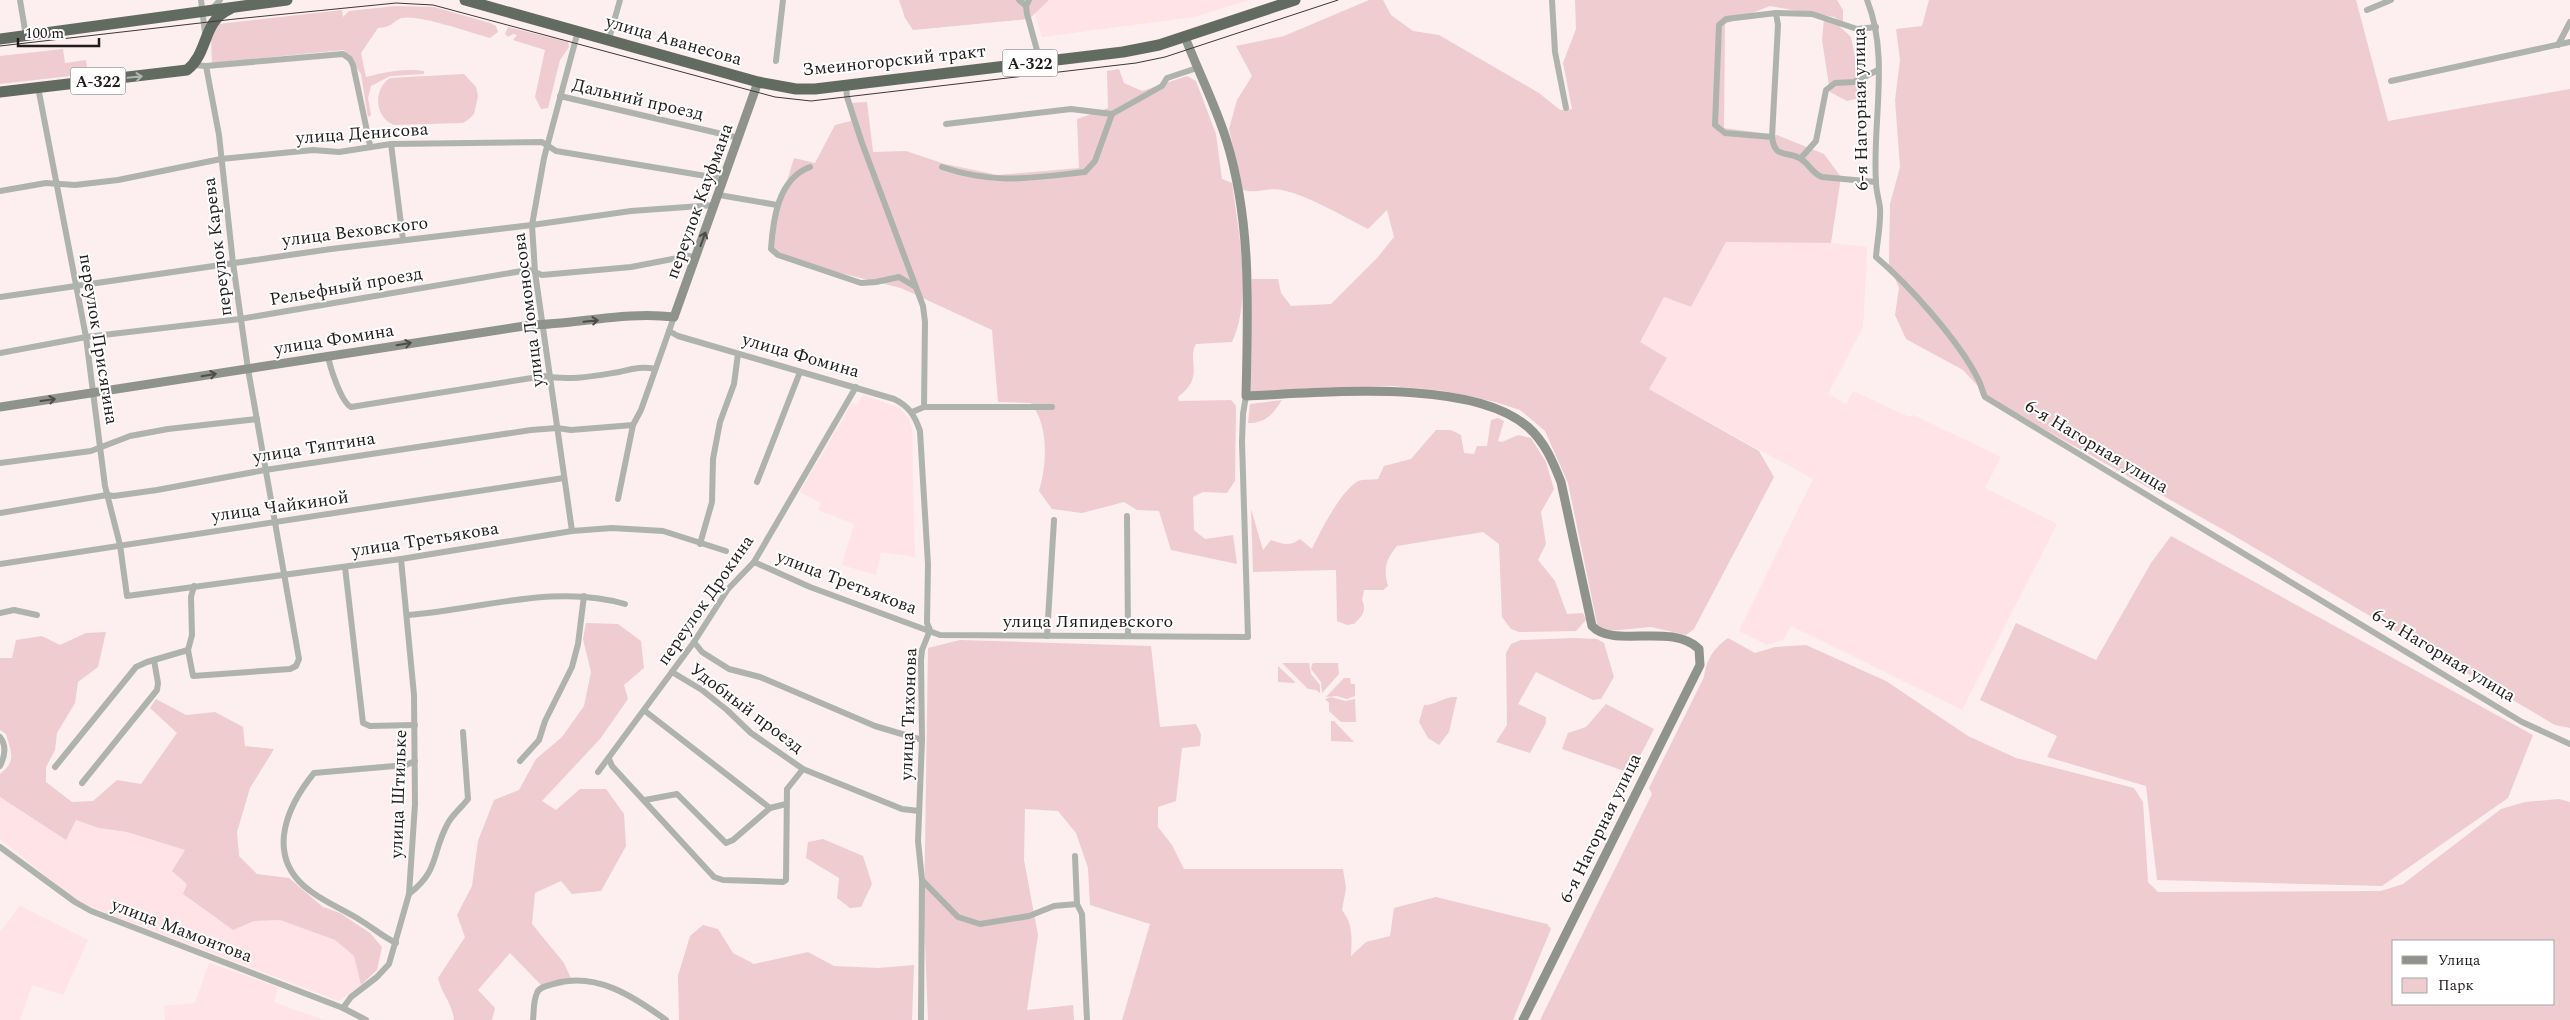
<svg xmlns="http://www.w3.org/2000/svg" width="2570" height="1020" viewBox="0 0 2570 1020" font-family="Spectral,serif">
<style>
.built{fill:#ffe3e6}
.green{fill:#efccd0;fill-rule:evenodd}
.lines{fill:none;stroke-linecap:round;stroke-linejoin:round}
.street{stroke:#afb3ad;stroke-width:6}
.secondary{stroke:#8e948c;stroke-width:9}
.highway{stroke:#626b60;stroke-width:11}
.tram{stroke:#3f3738;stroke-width:1}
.oneway{stroke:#b0b5b0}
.oneway2{stroke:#4e4c49}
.labels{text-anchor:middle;stroke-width:4;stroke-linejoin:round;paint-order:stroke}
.shield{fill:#fff;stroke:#656061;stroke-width:1}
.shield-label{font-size:16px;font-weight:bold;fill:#231c1d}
.street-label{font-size:18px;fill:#231c1d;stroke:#fff}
</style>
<rect width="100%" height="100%" fill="#fdeeef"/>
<g class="built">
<path d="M1049 0H1250L1194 17 1042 37 1035 13Z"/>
<path d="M1726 242 1831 243 1867 247 1863 327 1828 394 1846 404 1853 391 1909 417 1913 415 2001 457 1985 488 2057 524 1962 710 1791 626 1783 640 1767 645 1739 631 1813 479 1649 389 1639 342 1664 297 1691 307Z"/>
<path d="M863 395 900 408 909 419 912 430 915 557 881 552 876 575 842 565 854 524 818 510 821 503 800 492 852 403 858 404Z"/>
<path d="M0 797 66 840 76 819 99 828 127 832 185 850 187 884 183 894 233 930 254 921 280 920 335 940 354 956 361 985 339 1001 78 902 0 839Z"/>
<path d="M20 906 88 940 63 995 32 985 20 1020H0V933Z"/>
<path d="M209 963 278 987 274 1002 324 1020H165L164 1006 195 1003Z"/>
</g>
<g class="green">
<path d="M899 0H1049L1029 19 913 30 905 18Z"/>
<path d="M1369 0H1383L1391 15 1413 31 1439 35 1539 93 1560 110 1572 109 1563 63 1576 29 1575 0H1837L1843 10V23L1834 17 1770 6 1725 24 1724 128 1777 135 1824 154 1841 177 1831 243 1726 242 1691 307 1664 297 1640 342 1667 358 1649 389 1759 451 1774 477 1694 629 1686 635 1651 627 1609 631 1598 628 1568 483 1545 431 1520 410 1495 402 1444 391 1393 386 1251 392 1252 279H1278L1281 293 1291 306 1331 304 1377 258 1394 237 1387 210 1368 229C1340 215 1312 197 1282 190 1269 187 1257 194 1243 190L1229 129 1237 100 1252 76 1236 46 1284 36Z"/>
<path d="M1929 0H2356L2388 121 2570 89V728L2555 725 2231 534 1989 398 1963 370 1906 339 1895 315 1899 288 1889 264 1890 204 1900 167 1895 100 1900 60 1896 29 1922 26Z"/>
<path d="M395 6 434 7 490 23 496 26 498 32 490 38C472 33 418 14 402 18 392 21 394 27 378 28L361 53 366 77C385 72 405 68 424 71V74L390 76 371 86 368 98 371 115 368 117 361 74 344 50 212 63 211 39 218 24 342 10 343 17 349 11Z"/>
<path d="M1824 19 1838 25 1851 37 1863 97 1847 101 1830 92 1822 40Z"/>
<path d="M508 27 568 42 569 47 560 60 548 108 541 109 535 97 545 50 513 40 517 35 513 34 508 37 505 34Z"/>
<path d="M63 49 65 63 86 60 88 74 0 84V56Z"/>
<path d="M1119 69 1124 83 1142 91 1187 76 1196 81 1216 134 1222 179 1232 183C1238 231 1253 297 1232 342L1196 344C1186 361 1206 376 1178 397L1179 401 1231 400 1236 406 1235 481 1227 493 1203 492 1193 497 1194 530 1205 539 1233 535 1237 564 1171 550 1159 511 1137 510 1124 502 1082 513 1052 509 1039 491C1047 464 1049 426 1031 403L998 402 992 330 901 288 776 257 770 237 794 158 815 163 835 125 851 121 848 103 867 102 873 152 906 151 945 164 998 175 1079 168 1077 119 1108 108 1107 71Z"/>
<path d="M464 74 476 87 478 96 474 114 469 119 463 123 394 125C374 117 373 89 390 78Z"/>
<path d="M1282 400C1273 414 1266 423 1248 423L1250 404Z"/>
<path d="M1498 418 1504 421 1498 441 1502 442 1518 435 1531 438 1546 462 1554 489 1541 512 1546 544 1538 560 1555 581 1567 614 1583 613 1586 620 1576 631 1519 632 1511 629 1502 617 1499 544 1483 532 1397 546C1386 559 1383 569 1388 586L1383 590H1364L1362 600C1367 611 1362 616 1354 624L1347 625 1337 621 1336 570 1253 572 1251 509 1263 550 1271 540C1282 544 1290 547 1300 539L1312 549C1321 530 1340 492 1358 481 1363 479 1372 480 1378 479L1384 466 1411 459 1436 430H1451L1461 435 1464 453 1474 454 1477 446H1487L1491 420Z"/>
<path d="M2171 536 2533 735 2508 798 2382 886 2157 880 2146 786 2047 757 2057 736 1980 700 2016 623 2096 660 2151 563Z"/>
<path d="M586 623 618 624 641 641 644 668 624 685 628 699 600 739 542 801 556 810 580 789H606L624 814 626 846 601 891 572 894 561 881 535 893 532 924 564 963 573 983 545 989 510 953 478 990 495 1008 492 1020H454C452 1002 443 997 438 978L465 937 457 915 472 886 478 841 494 800 519 790 536 759 562 737 584 706 591 672 583 639Z"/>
<path d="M106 632 98 667 78 682 75 703 57 733 55 750 46 767V782L72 802 93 801 117 780 141 784 177 733 150 708 156 699 186 715 215 712 243 727 245 746 274 749 250 788 237 832 239 856 257 874 289 878 323 907 340 913 370 933 382 947 377 970 361 985 354 956 335 940 280 920 254 921 233 930 183 894 187 884 172 871 185 850 127 832 99 828 76 820 66 840 0 797V774C17 761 11 752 6 734L0 730V658H12L16 640 42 636 60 645 86 633Z"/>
<path d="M1573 638 1597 639 1604 643 1614 677 1601 699 1593 700 1536 672 1518 704 1546 717V723L1530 753 1496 742 1507 725 1506 653 1511 644 1521 640Z"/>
<path d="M1728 638 1755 653 1775 647 1806 645 1886 681 1968 736 2016 758 2134 788 2143 802 2148 882 2158 892 2381 891 2403 884 2501 809 2525 802 2559 799 2570 802V1020H1540L1652 794 1649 788 1704 677C1706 659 1714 648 1728 638ZM2394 941H2554V1004H2394Z"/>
<path d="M960 640 1151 646 1160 727 1196 724 1201 734 1200 746 1182 748 1176 801 1158 807V827L1172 845 1184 869H1343L1346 888 1342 910C1353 924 1352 938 1351 956L1366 942 1390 936 1394 908 1436 897 1547 924 1551 929 1513 1020H1122L1150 924 1090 905 1088 868 1076 833 1058 811 1025 809 1024 860 1038 935 1027 1010 1073 1005 1074 1020H928L924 916 928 648Z"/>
<path d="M1282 663H1309L1311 674 1320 685V693L1316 690 1308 689Z"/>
<path d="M1314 663H1338L1339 674 1322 693 1321 682 1311 669 1312 664Z"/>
<path d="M1278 666 1295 682V683L1278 682Z"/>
<path d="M1344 678H1350L1351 684H1355V696L1347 699 1337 696 1326 697Z"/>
<path d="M1331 697 1345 701 1355 699 1356 722H1341L1329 711V703L1325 699Z"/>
<path d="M1457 697 1449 732 1439 745 1428 738 1419 722 1424 705C1437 705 1444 696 1457 697Z"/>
<path d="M1606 704 1654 729 1639 758 1627 772 1562 749 1568 733 1586 727Z"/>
<path d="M1331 721H1334L1354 742 1331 741Z"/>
<path d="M823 839 863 856 872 884 861 907 850 908 837 898 839 878 806 858 808 842Z"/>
<path d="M703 925 718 929 733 953 754 964 808 952 834 966 878 968 914 965 912 1020H679L678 976 690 936Z"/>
</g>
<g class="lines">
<g class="street">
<path d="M20 0 26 36"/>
<path d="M201 0 205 33"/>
<path d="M1019 0 1026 6"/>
<path d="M1029 0 1026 6 1027 14 1040 61"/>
<path d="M1552 0 1555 52 1566 108"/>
<path d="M1867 0C1890 57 1872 122 1876 182 1876 191 1879 199 1880 208 1881 225 1877 241 1876 257 1909 285 1959 341 1978 379 1981 384 1982 391 1985 397L2522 722 2570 744"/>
<path d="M211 10 220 0"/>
<path d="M2367 10 2391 0"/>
<path d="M1776 13 1812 14 1857 29 1876 27"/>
<path d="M609 39 620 0"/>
<path d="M2558 45 2570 22"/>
<path d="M776 61 783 0"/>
<path d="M195 65 206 66 343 54 350 59 353 65 370 145"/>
<path d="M2391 81 2570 42"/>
<path d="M846 86 847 97 862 143 923 306 925 322 924 407"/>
<path d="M38 87 86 337 105 486 120 545 127 596 401 559 572 531 612 528 663 531 726 551"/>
<path d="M560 96 739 138"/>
<path d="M946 124 1071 109 1112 114 1162 86 1167 78 1197 68"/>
<path d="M1772 137 1725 133 1715 125 1719 25 1726 19 1776 13 1778 25 1772 137C1775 160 1787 150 1801 159 1809 164 1812 173 1822 177L1876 182"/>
<path d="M391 144 403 240"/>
<path d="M1801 158 1816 141 1826 90 1835 83 1854 82 1878 70"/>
<path d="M810 167C778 179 773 219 771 249L778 255 861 283 876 282 899 277 914 286"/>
<path d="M942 167C995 185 1031 178 1085 172L1095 161 1112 114"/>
<path d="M0 191 46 183 75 185 118 180 221 159 313 150 339 152 391 144 542 142 556 151 724 179"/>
<path d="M719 195 777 205"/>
<path d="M0 297 331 249 532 225 631 211 715 205"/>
<path d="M669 331 678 336 894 399C909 406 915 416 920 431L928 564 927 623 930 630 922 650 921 660 922 740 918 841 922 880 921 1020"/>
<path d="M0 353 86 337 240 319 522 271 530 270 542 275 631 267 688 256 696 257"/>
<path d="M328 356C330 367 341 402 351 407L544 376C569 381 594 376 619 372 632 369 642 366 655 369"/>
<path d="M912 412 924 407H1052"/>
<path d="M0 463 91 451 130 436 168 429 257 419"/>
<path d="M757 482 800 372"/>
<path d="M618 499 633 425 641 410 674 317"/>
<path d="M0 513 107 495 114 496 157 490 265 470 531 430 557 428 571 430 633 425"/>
<path d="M1127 516 1128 635"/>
<path d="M572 531 535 272 532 225 544 158 578 31"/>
<path d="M700 544 712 502 713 459 720 422 734 384 738 354"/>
<path d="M754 562 810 587 940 635 1248 637 1242 442 1243 414 1246 396"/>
<path d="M0 564 564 478"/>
<path d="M345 567 363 723 370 726 415 725"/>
<path d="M194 586 191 597 192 635 188 650 193 676 290 669 296 666 299 659 248 369 233 263 219 135 206 66"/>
<path d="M0 613 14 610 37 615"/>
<path d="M408 615C479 610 555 583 625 604"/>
<path d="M1047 636 1054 520"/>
<path d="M694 642 702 652 729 669 760 677 875 726 922 740"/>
<path d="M672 672 702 690 727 710 751 733 803 769 902 809 919 811"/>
<path d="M645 711 770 808 786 804"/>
<path d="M0 737C7 746 5 756 0 766"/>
<path d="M609 759 612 766 714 877 723 880 783 882 786 880 787 789 803 769"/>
<path d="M520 761 539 740 545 721 572 667 578 644 584 596"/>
<path d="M55 767 136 667 147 662 188 650"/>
<path d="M598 772 694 642 728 589 754 562 856 387"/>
<path d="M82 783 157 690 158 683 154 660"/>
<path d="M645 800 677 794 726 843 733 840 770 808"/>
<path d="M0 847 75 902 91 911 343 1008 366 1020"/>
<path d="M1075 856 1077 904 1082 914 1087 1020"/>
<path d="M922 880 958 917 980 924 1029 916 1054 906 1077 904"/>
<path d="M409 894C440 870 431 854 448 823 453 814 462 807 468 799L463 732"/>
<path d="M396 943C383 937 372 927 360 920 341 908 321 901 304 886 266 852 288 805 314 773L406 765 415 761"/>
<path d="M343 1008 351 997 377 977 389 964 409 894 415 804 414 695 401 559"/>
<path d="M533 1020C534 1012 533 1001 537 993 539 987 547 986 553 984 595 971 633 996 666 1020"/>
</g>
<g class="secondary">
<path d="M1185 37C1198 71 1215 104 1226 139 1252 221 1248 310 1246 396 1319 393 1471 377 1528 427 1545 442 1553 462 1561 482L1592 626C1613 649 1672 622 1699 649L1700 665 1523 1020"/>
<path d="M0 407 531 325C578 324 627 311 674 317L758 82"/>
</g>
<g class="highway">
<path d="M465 0 758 82 796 89H815L1123 52 1159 45 1295 0"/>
<path d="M0 39 287 0"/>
<path d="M0 92 187 70C209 53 202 21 230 9"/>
</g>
<path class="tram" d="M0 46 235 19 396 3 433 5 448 9 775 97 811 101 1136 63 1165 57 1338 0"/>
</g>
<defs><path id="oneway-shaft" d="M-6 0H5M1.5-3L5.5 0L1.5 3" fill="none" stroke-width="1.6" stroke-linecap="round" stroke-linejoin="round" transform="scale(1.25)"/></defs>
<use class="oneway" href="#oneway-shaft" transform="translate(135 77) rotate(-6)"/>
<g class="oneway2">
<use href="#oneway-shaft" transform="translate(703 239) rotate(-70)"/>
<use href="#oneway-shaft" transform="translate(591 321) rotate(-6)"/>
<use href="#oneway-shaft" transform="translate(404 344) rotate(-9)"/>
<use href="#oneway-shaft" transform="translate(209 375) rotate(-9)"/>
<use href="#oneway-shaft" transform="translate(48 400) rotate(-8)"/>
</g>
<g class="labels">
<g class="shield">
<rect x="1002.5" y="49.5" width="55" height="27" rx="4"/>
<rect x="70.5" y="67.5" width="55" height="27" rx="4"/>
</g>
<g class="shield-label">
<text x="1030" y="69">А-322</text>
<text x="98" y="87">А-322</text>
</g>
<g class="street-label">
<text transform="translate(674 40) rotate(16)" y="6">улица Аванесова</text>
<text transform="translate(894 60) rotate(-6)" y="6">Змеиногорский тракт</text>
<text transform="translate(638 99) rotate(13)" y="6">Дальний проезд</text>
<text transform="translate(1860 109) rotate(-91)" y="6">6-я Нагорная улица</text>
<text transform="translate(362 133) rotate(-4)" y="6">улица Денисова</text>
<text transform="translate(699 201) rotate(-70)" y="6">переулок Кауфмана</text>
<text transform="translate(355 231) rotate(-7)" y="6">улица Веховского</text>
<text transform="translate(217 247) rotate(-97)" y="6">переулок Карева</text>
<text transform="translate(346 286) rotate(-10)" y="6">Рельефный проезд</text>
<text transform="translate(528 310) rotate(-97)" y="6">улица Ломоносова</text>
<text transform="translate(99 339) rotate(81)" y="6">переулок Присягина</text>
<text transform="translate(334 339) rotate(-9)" y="6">улица Фомина</text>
<text transform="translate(801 355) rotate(16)" y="6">улица Фомина</text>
<text transform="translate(2097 446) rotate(31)" y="6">6-я Нагорная улица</text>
<text transform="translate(314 447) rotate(-9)" y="6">улица Тяптина</text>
<text transform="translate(280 506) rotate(-8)" y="6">улица Чайкиной</text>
<text transform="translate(425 539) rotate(-9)" y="6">улица Третьякова</text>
<text transform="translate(847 582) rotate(21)" y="6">улица Третьякова</text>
<text transform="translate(705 600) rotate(-55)" y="6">переулок Дрокина</text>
<text x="1088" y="627">улица Ляпидевского</text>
<text transform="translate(2444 655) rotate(31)" y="6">6-я Нагорная улица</text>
<text transform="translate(747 708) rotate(37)" y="6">Удобный проезд</text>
<text transform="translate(908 714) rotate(-88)" y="6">улица Тихонова</text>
<text transform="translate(398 794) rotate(-88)" y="6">улица Штильке</text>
<text transform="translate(1600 828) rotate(-64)" y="6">6-я Нагорная улица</text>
<text transform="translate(182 930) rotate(21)" y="6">улица Мамонтова</text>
</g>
</g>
<rect x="2392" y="940" width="162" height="65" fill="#ffffff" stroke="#a7a4a5"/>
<rect x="2402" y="956" width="25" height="8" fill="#8e948c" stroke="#a7a4a5"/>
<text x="2438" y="965" font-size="15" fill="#231c1d">Улица</text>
<rect x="2402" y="978" width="25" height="15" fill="#efccd0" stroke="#a7a4a5"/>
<text x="2438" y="990" font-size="15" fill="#231c1d">Парк</text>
<path d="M18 38v8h81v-8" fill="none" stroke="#231c1d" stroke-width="2.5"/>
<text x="25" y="38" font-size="15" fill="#231c1d" stroke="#ffffff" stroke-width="4" paint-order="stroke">100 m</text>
</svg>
